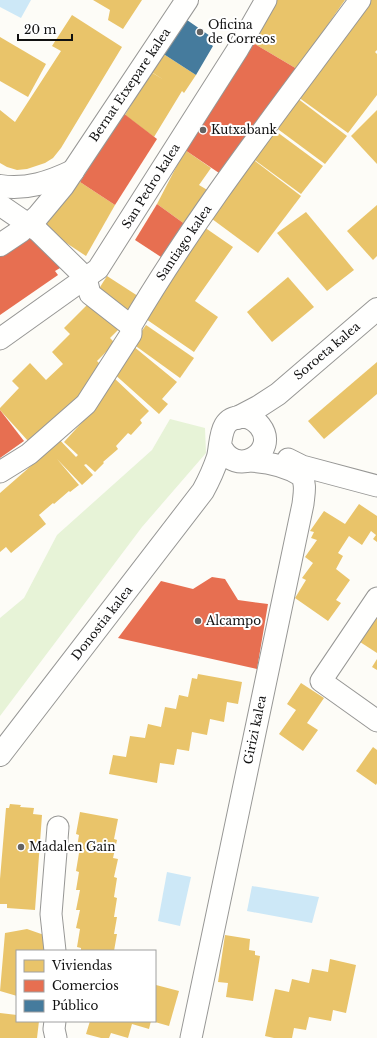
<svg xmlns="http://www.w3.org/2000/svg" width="377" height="1038" viewBox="0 0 377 1038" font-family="'Libre Baskerville',serif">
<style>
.green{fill:#e7f3d7}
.water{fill:#cde8f7}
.homes{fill:#e9c46a}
.shops{fill:#e76f51}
.public{fill:#457b9d}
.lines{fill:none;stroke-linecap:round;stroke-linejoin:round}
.minor-casing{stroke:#979795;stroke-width:23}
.tertiary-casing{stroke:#979795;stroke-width:24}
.minor{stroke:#fffffe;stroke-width:21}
.tertiary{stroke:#fffffe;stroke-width:22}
.poi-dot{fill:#646362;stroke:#fff;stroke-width:1.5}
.labels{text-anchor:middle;stroke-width:4;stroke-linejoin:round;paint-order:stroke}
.poi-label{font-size:12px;fill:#111;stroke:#fff;text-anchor:start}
.street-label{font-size:12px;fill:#111;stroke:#fff}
</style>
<rect width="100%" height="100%" fill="#fdfcf7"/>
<path class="green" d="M170 419 205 428 206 453 142 527 0 716V618L24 598 57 535 152 450Z"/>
<g class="water">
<path d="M0 0H31L21 18 0 7Z"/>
<path d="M167 872 191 877 180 926 158 921Z"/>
<path d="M252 886 319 897 312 923 247 911Z"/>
</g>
<g class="homes">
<path d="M93 0H142L123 29 108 20 110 10Z"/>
<path d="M277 0H345L297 69 250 41Z"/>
<path d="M371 0H377V50L375 52 377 54V95L348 133 298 97Z"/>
<path d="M72 15 122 47 61 148 53 158 45 163 27 169 17 170 7 167 0 163V110L15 122 61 51 52 46Z"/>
<path d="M0 37 46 64 28 97 0 81Z"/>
<path d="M162 53 196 75 184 93 182 91 154 137 125 115 151 72 164 80 150 71Z"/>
<path d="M297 98 347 136 325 164 275 127Z"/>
<path d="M377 110V164L351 136Z"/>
<path d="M273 129 323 166 301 194 252 158Z"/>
<path d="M185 150 211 168 199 185 209 191 186 225 157 204Z"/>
<path d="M251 158 301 196 258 253 208 216Z"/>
<path d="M80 182 115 205 86 256 39 225Z"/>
<path d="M377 205V256L373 260 347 231Z"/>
<path d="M306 212 354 270 327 291 277 233Z"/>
<path d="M204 227 233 247 195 301 218 317 194 352 143 317Z"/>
<path d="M107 276 141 298 128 318 95 295Z"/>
<path d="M288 277 314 307 272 342 247 312Z"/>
<path d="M90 302 118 330 110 338 115 343 97 361 105 369 86 389 70 405 69 404 29 442 0 410V408L19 388 12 381 30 363 46 380 63 364 52 352 70 334 64 328Z"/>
<path d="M146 325 194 358 180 378 133 344Z"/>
<path d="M133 346 177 382 162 399 168 404 159 414 112 372Z"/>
<path d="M377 362V394L324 439 308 421Z"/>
<path d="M113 377 149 411 140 420 142 423 131 435 128 433 116 446 118 449 103 462 104 463 95 472 86 464 84 465 93 475 82 485 57 459 79 485 70 492 69 491 54 504 53 503 39 515 46 524 11 553 6 547 0 552V493L40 458 55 435 76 457 78 455 64 442 98 405Z"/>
<path d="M359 504 377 516V542L373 539 376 535 371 531 362 545 349 536 338 553 343 556 336 569 350 580 336 600 341 603 328 621 295 598 306 580 302 578 313 563 305 557 317 540 311 538 314 532 310 531 324 511 345 524Z"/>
<path d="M377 616V653L357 640Z"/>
<path d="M377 659V670L372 667Z"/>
<path d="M198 674 242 682 238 704 227 702 224 722 210 719 207 735 192 732 189 751 177 749 174 765 160 763 157 783 109 774 113 755 126 757 130 736 145 738 148 724 161 727 165 707 176 709 179 695 188 697 192 678 197 679Z"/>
<path d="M301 683 324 698 307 723 318 730 303 751 279 734 296 710 287 704Z"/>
<path d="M373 747 377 750V783L376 785 356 771Z"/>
<path d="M10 804 21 805 20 807 34 808 33 814 42 815 35 910 7 908V904H0V879L6 808H9Z"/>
<path d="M80 812 118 819 114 839 117 840 113 858 118 859 114 877 117 878 114 897 117 898 114 917H117L114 934H117L114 951H81V948L77 947 80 929 76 928 80 910H76L80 890H76L79 872 76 871 79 853H76L79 835 76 834Z"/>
<path d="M27 929 47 936 45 951H17V996L0 991 5 933Z"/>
<path d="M225 935 250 939 249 950 255 951V955L260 956 253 1001 226 997 228 983 218 982Z"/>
<path d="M330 959 356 965 346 1013 333 1010 331 1021 309 1017 306 1030 294 1028 292 1038H274L265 1036 275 989 289 992 292 979 309 983 312 969 328 972Z"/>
<path d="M156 985 179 991 169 1026 155 1022V990Z"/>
<path d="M0 1013 17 1015V1021H39L37 1038H0Z"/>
<path d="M90 1021H151L149 1029 132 1024 128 1038 111 1033 109 1038H101L86 1034Z"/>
</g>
<g class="shops">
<path d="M250 41 297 69 222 175 185 150Z"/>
<path d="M123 113 157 139 115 205 80 182Z"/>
<path d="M157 204 186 225 161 257 135 240Z"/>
<path d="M37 234 60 268 55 271 58 275 0 315V254Z"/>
<path d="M0 410 24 441 0 458Z"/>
<path d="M212 577 225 579 238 600 268 604 257 669 118 638 161 581 193 589Z"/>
</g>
<path class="public" d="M187 20 213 38 209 43 213 46 196 75 162 53Z"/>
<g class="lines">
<defs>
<g id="minor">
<path d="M0 205 38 231 86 278 90 294 131 326"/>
<path d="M0 339 98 269 238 49 266 0"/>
<path d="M288 459 302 466 377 486"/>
<path d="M0 472 29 454 86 404 131 334V326C198 212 281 107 360 0"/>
<path d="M377 598 321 681 377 721"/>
<path d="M55 951 51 914 58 827"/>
<path d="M55 1021 54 1029 56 1038"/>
<path d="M191 1038 303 504C304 494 307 482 300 475 284 465 267 462 249 461"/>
</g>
<g id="tertiary">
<path d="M0 186C27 190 50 182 73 171"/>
<path d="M0 245 21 231 38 216 63 186 187 0"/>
<path d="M237 418 258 407 278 394 377 309"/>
<path d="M0 755 203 491C209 480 214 469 218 457 222 441 218 415 245 417 251 418 256 421 260 426 280 452 235 480 220 445"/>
</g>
</defs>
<use href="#minor" class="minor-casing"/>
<use href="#tertiary" class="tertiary-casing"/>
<use href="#minor" class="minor"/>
<use href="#tertiary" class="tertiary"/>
</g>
<g class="poi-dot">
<circle cx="200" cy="32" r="4"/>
<circle cx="203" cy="130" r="4"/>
<circle cx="198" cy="621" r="4"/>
<circle cx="21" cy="847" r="4"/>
</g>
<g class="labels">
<g class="poi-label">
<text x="208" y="29">Oficina<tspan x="208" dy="14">de Correos</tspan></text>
<text x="211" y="134">Kutxabank</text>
<text x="206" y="625">Alcampo</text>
<text x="29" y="851">Madalen Gain</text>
</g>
<g class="street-label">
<text transform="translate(130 85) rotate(-56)" y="4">Bernat Etxepare kalea</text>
<text transform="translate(151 186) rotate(-58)" y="4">San Pedro kalea</text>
<text transform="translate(184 243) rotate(-56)" y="4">Santiago kalea</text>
<text transform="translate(327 351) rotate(-40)" y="4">Soroeta kalea</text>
<text transform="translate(102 623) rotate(-52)" y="4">Donostia kalea</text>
<text transform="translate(255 730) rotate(-78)" y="4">Girizi kalea</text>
</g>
</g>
<rect x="16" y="950" width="140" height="72" fill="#ffffff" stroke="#a0a0a0"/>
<rect x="24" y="960" width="20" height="12" fill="#e9c46a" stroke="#a0a0a0"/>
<text x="52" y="970" font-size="12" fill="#111111">Viviendas</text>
<rect x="24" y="980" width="20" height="12" fill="#e76f51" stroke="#a0a0a0"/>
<text x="52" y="990" font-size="12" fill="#111111">Comercios</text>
<rect x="24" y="1000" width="20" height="12" fill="#457b9d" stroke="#a0a0a0"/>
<text x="52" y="1010" font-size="12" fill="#111111">Público</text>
<path d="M18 34v6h54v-6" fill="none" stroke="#111111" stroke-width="2"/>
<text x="24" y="34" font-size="12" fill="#111111" stroke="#ffffff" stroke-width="3" paint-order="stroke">20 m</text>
</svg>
